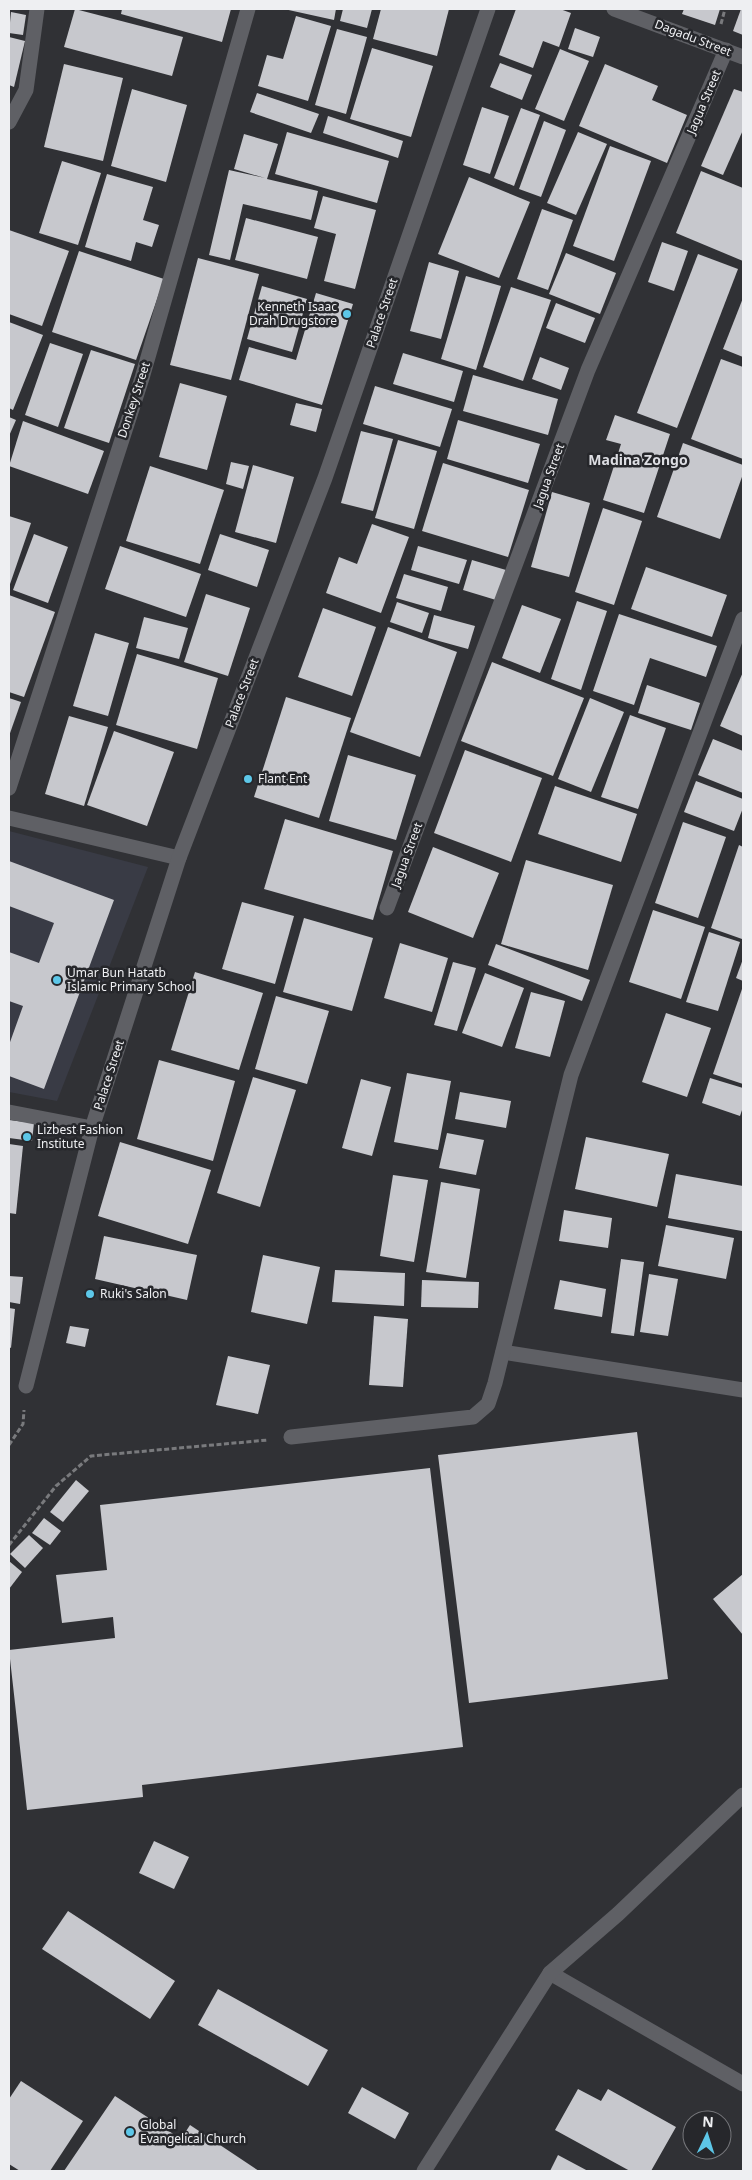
<svg xmlns="http://www.w3.org/2000/svg" width="752" height="2180" viewBox="0 0 752 2180" font-family="'Noto Sans',sans-serif">
<style>
.built{fill:#393b45}
.building{fill:#c7c8cd}
.lines{fill:none;stroke-linecap:round;stroke-linejoin:round}
.path{stroke:#797a7d;stroke-width:3;stroke-dasharray:5 2.5;stroke-linecap:butt}
.minor{stroke:#5f6065;stroke-width:15}
.poi-dot{fill:#5dc7e8;stroke:#26272b;stroke-width:2}
.labels{text-anchor:middle;stroke-width:5;stroke-linejoin:round;paint-order:stroke}
.street-label{font-size:12px;fill:#eeeff2;stroke:#26272b}
.poi-label{font-size:12px;fill:#eeeff2;stroke:#26272b;text-anchor:start}
.neighbourhood-label{font-size:14px;font-weight:bold;fill:#dddee3;stroke:#26272b}
</style>
<rect width="100%" height="100%" fill="#303135"/>
<path class="built" d="M9 831 148 867 57 1101 9 1092Z"/>
<g class="building">
<path d="M75 9 183 37 172 76 64 47Z"/>
<path d="M122 9H231L222 42 121 14Z"/>
<path d="M284 9H336L334 20Z"/>
<path d="M343 9H372L367 28 340 21Z"/>
<path d="M381 9H449L437 56 373 39Z"/>
<path d="M516 9H560L571 13 559 47 543 41 533 68 499 55Z"/>
<path d="M684 9H720L715 25 682 14Z"/>
<path d="M741 9H743V35L733 31Z"/>
<path d="M11 12 26 15 23 35 9 33Z"/>
<path d="M296 16 331 26 308 101 258 86 267 55 283 59Z"/>
<path d="M575 28 600 37 593 57 568 49Z"/>
<path d="M337 29 367 37 346 114 315 105Z"/>
<path d="M9 37 25 41 14 87 9 85Z"/>
<path d="M372 48 433 66 411 137 350 119Z"/>
<path d="M560 49 589 61 564 121 535 109Z"/>
<path d="M500 63 532 75 522 100 490 87Z"/>
<path d="M64 64 123 78 103 161 44 147Z"/>
<path d="M605 64 658 86 652 100 687 115 667 163 579 126Z"/>
<path d="M132 89 187 105 166 182 111 166Z"/>
<path d="M734 89 743 92V130L723 175 701 166Z"/>
<path d="M257 93 319 114 311 133 250 112Z"/>
<path d="M482 107 509 116 490 174 463 165Z"/>
<path d="M521 108 540 115 514 186 494 178Z"/>
<path d="M328 116 403 141 398 158 323 133Z"/>
<path d="M544 121 566 130 541 197 519 189Z"/>
<path d="M287 132 389 161 377 203 275 174Z"/>
<path d="M578 132 607 144 576 215 547 203Z"/>
<path d="M244 134 278 144 267 179 318 191 311 220 243 204 230 260 209 255 229 170 265 178 234 169Z"/>
<path d="M610 146 651 161 614 261 573 246Z"/>
<path d="M62 161 101 173 78 245 39 233Z"/>
<path d="M701 171 743 188V261L676 233Z"/>
<path d="M107 174 153 187 143 220 159 225 152 247 136 242 131 261 85 247Z"/>
<path d="M469 177 530 202 499 278 438 254Z"/>
<path d="M323 196 376 210 355 289 324 281 336 234 314 228Z"/>
<path d="M542 209 573 220 548 290 517 279Z"/>
<path d="M246 218 318 237 307 279 235 260Z"/>
<path d="M9 230 69 251 42 326 9 314Z"/>
<path d="M662 242 688 251 674 291 648 282Z"/>
<path d="M79 251 164 279 136 360 52 332Z"/>
<path d="M566 253 616 273 600 314 549 294Z"/>
<path d="M698 254 738 269 677 428 637 413Z"/>
<path d="M198 258 259 274 231 380 170 365Z"/>
<path d="M429 262 459 271 441 339 410 331Z"/>
<path d="M466 276 501 286 476 370 441 359Z"/>
<path d="M262 286 307 299 292 352 247 339Z"/>
<path d="M511 287 551 300 523 381 483 367Z"/>
<path d="M316 293 353 304 322 405 239 380 249 347 296 360Z"/>
<path d="M743 298V357L723 349Z"/>
<path d="M556 303 595 318 585 343 546 328Z"/>
<path d="M9 322 43 335 13 410 9 408Z"/>
<path d="M50 343 83 354 58 427 25 415Z"/>
<path d="M91 350 135 364 109 443 64 428Z"/>
<path d="M403 353 463 371 454 402 393 384Z"/>
<path d="M540 357 569 368 561 390 532 379Z"/>
<path d="M721 359 743 367V459L691 439Z"/>
<path d="M473 375 558 399 548 435 463 411Z"/>
<path d="M180 383 227 396 207 470 159 457Z"/>
<path d="M375 386 452 409 440 447 363 424Z"/>
<path d="M296 403 322 409 316 432 290 425Z"/>
<path d="M615 415 670 434 644 513 603 500 621 444 606 440Z"/>
<path d="M9 417 16 420 9 436Z"/>
<path d="M458 420 540 444 528 483 447 459Z"/>
<path d="M23 421 104 451 88 494 9 466Z"/>
<path d="M361 431 393 439 373 511 341 503Z"/>
<path d="M398 440 437 451 414 529 375 518Z"/>
<path d="M683 443 743 465V474L720 539 657 517Z"/>
<path d="M231 462 249 466 243 489 226 484Z"/>
<path d="M443 463 529 490 508 557 422 531Z"/>
<path d="M253 465 294 477 276 543 235 532Z"/>
<path d="M150 466 224 490 200 564 126 541Z"/>
<path d="M552 492 590 503 569 577 531 567Z"/>
<path d="M603 508 642 521 614 605 575 592Z"/>
<path d="M9 516 31 523 9 587Z"/>
<path d="M372 524 409 537 381 613 326 593 339 557 357 564Z"/>
<path d="M34 534 68 547 48 603 13 590Z"/>
<path d="M220 534 269 550 257 587 208 570Z"/>
<path d="M120 546 201 574 186 617 105 589Z"/>
<path d="M418 546 467 560 459 584 411 570Z"/>
<path d="M472 560 506 570 496 600 463 590Z"/>
<path d="M646 567 727 595 712 637 631 609Z"/>
<path d="M404 574 448 587 441 611 396 598Z"/>
<path d="M206 594 250 608 228 676 184 662Z"/>
<path d="M9 595 55 612 24 697 9 692Z"/>
<path d="M577 601 607 611 581 690 551 679Z"/>
<path d="M397 602 429 613 422 633 390 622Z"/>
<path d="M522 605 561 619 540 673 502 658Z"/>
<path d="M323 608 376 627 352 696 298 677Z"/>
<path d="M619 614 717 646 706 677 650 658 634 705 593 691Z"/>
<path d="M434 615 475 626 468 649 428 638Z"/>
<path d="M144 617 188 628 179 659 136 648Z"/>
<path d="M388 627 457 652 420 757 350 732Z"/>
<path d="M95 633 129 643 108 716 73 706Z"/>
<path d="M137 654 218 678 197 749 116 725Z"/>
<path d="M492 662 584 698 553 776 461 741Z"/>
<path d="M743 672V736L720 726Z"/>
<path d="M647 685 700 703 691 730 638 713Z"/>
<path d="M286 697 351 718 319 818 254 797Z"/>
<path d="M9 698 21 702 9 736Z"/>
<path d="M590 698 624 712 591 792 558 779Z"/>
<path d="M630 715 666 728 638 809 601 797Z"/>
<path d="M69 716 108 727 84 806 45 794Z"/>
<path d="M114 731 174 752 147 826 87 805Z"/>
<path d="M713 739 743 751V793L698 775Z"/>
<path d="M465 750 542 778 511 862 434 833Z"/>
<path d="M348 755 416 775 396 840 329 821Z"/>
<path d="M696 781 743 799V808L734 831 684 812Z"/>
<path d="M555 786 637 814 621 862 538 834Z"/>
<path d="M285 819 393 851 373 920 264 889Z"/>
<path d="M683 822 726 837 698 918 655 903Z"/>
<path d="M739 845 743 847 742 939 711 928Z"/>
<path d="M433 847 499 873 473 938 408 912Z"/>
<path d="M526 860 613 885 588 970 501 944Z"/>
<path d="M9 861 114 900 44 1089 9 1076V1045L23 1006 9 1001V952L39 963 54 923 9 906Z"/>
<path d="M242 902 294 916 275 984 222 969Z"/>
<path d="M653 910 705 927 681 999 629 982Z"/>
<path d="M304 918 373 938 352 1011 283 992Z"/>
<path d="M709 932 740 942 718 1011 686 1002Z"/>
<path d="M400 943 448 958 432 1012 384 998Z"/>
<path d="M496 944 590 980 582 1001 488 965Z"/>
<path d="M743 959V981L736 978Z"/>
<path d="M453 962 476 968 457 1031 434 1025Z"/>
<path d="M195 972 263 993 239 1070 171 1050Z"/>
<path d="M485 973 524 988 502 1047 462 1033Z"/>
<path d="M743 986V1084L713 1074Z"/>
<path d="M531 992 565 1001 550 1057 515 1048Z"/>
<path d="M276 996 329 1011 307 1084 255 1069Z"/>
<path d="M666 1013 711 1028 687 1097 642 1082Z"/>
<path d="M159 1060 235 1081 213 1161 137 1139Z"/>
<path d="M407 1073 451 1081 438 1150 394 1142Z"/>
<path d="M253 1077 296 1090 260 1207 217 1193Z"/>
<path d="M710 1078 743 1088V1107L740 1116 702 1103Z"/>
<path d="M361 1079 391 1087 372 1156 342 1148Z"/>
<path d="M460 1092 511 1101 506 1128 455 1119Z"/>
<path d="M9 1120 34 1123 32 1141 9 1138Z"/>
<path d="M447 1133 484 1140 476 1175 439 1168Z"/>
<path d="M586 1137 669 1154 657 1207 575 1189Z"/>
<path d="M120 1142 211 1170 188 1244 98 1216Z"/>
<path d="M9 1144 23 1146 16 1214 9 1213Z"/>
<path d="M676 1174 743 1186 742 1231 668 1218Z"/>
<path d="M393 1175 428 1180 414 1262 380 1256Z"/>
<path d="M441 1182 480 1189 466 1278 426 1272Z"/>
<path d="M564 1210 612 1218 608 1248 559 1241Z"/>
<path d="M666 1225 734 1238 726 1279 658 1266Z"/>
<path d="M104 1236 197 1255 187 1300 95 1279Z"/>
<path d="M263 1255 320 1267 307 1324 251 1312Z"/>
<path d="M621 1259 644 1262 634 1336 611 1333Z"/>
<path d="M335 1270 405 1273 404 1306 332 1302Z"/>
<path d="M649 1274 678 1279 668 1336 640 1332Z"/>
<path d="M9 1276 23 1277 20 1304 9 1302Z"/>
<path d="M422 1280 479 1282 478 1308 421 1307Z"/>
<path d="M560 1280 606 1289 602 1317 554 1309Z"/>
<path d="M9 1308 15 1309 11 1348 9 1347Z"/>
<path d="M374 1316 408 1319 403 1387 369 1385Z"/>
<path d="M70 1326 89 1329 85 1347 66 1343Z"/>
<path d="M228 1356 270 1365 258 1414 216 1405Z"/>
<path d="M637 1432 668 1679 469 1703 438 1455Z"/>
<path d="M430 1468 463 1747 142 1785 143 1797 27 1810 9 1650 115 1638 113 1617 62 1623 56 1575 107 1570 100 1505Z"/>
<path d="M76 1480 89 1491 63 1522 50 1512Z"/>
<path d="M44 1518 61 1531 50 1545 32 1533Z"/>
<path d="M29 1535 43 1548 25 1568 10 1554Z"/>
<path d="M9 1561 22 1572 9 1589Z"/>
<path d="M743 1574V1635L713 1599Z"/>
<path d="M154 1841 189 1857 174 1889 139 1873Z"/>
<path d="M68 1911 175 1981 150 2019 42 1949Z"/>
<path d="M218 1989 328 2050 308 2086 198 2025Z"/>
<path d="M21 2081 83 2121 50 2171H20L9 2164V2099Z"/>
<path d="M362 2087 409 2113 395 2139 348 2113Z"/>
<path d="M578 2089 601 2101 608 2089 676 2127 651 2171H630L555 2130Z"/>
<path d="M115 2096 181 2139 190 2125 259 2171H64Z"/>
<path d="M558 2155 588 2171H550Z"/>
</g>
<g class="lines">
<g class="path">
<path d="M721 24 725 9"/>
<path d="M9 1445 23 1424 24 1410"/>
<path d="M9 1545 56 1486 91 1456 268 1440"/>
</g>
<g class="minor">
<path d="M614 9 743 57"/>
<path d="M9 122 26 90 37 9"/>
<path d="M9 788 142 378 248 9"/>
<path d="M9 818 179 858"/>
<path d="M387 908 588 370 726 50"/>
<path d="M9 1112 92 1128"/>
<path d="M503 1352 743 1390"/>
<path d="M26 1386 92 1128 179 858 325 478 488 9"/>
<path d="M291 1437 473 1417 488 1404 495 1383 571 1075 743 619"/>
<path d="M550 1973 743 2084"/>
<path d="M424 2171 550 1973 618 1914 743 1795"/>
</g>
</g>
<g class="poi-dot">
<circle cx="347" cy="314" r="5"/>
<circle cx="248" cy="779" r="5"/>
<circle cx="57" cy="980" r="5"/>
<circle cx="27" cy="1137" r="5"/>
<circle cx="90" cy="1294" r="5"/>
<circle cx="130" cy="2132" r="5"/>
</g>
<g class="labels">
<g class="street-label">
<text transform="translate(693 38) rotate(21)" y="4">Dagadu Street</text>
<text transform="translate(704 102) rotate(-67)" y="4">Jagua Street</text>
<text transform="translate(382 313) rotate(-71)" y="4">Palace Street</text>
<text transform="translate(134 400) rotate(-72)" y="4">Donkey Street</text>
<text transform="translate(549 476) rotate(-70)" y="4">Jagua Street</text>
<text transform="translate(242 693) rotate(-69)" y="4">Palace Street</text>
<text transform="translate(407 855) rotate(-70)" y="4">Jagua Street</text>
<text transform="translate(109 1075) rotate(-72)" y="4">Palace Street</text>
</g>
<g class="poi-label">
<text x="337" y="311" text-anchor="end">Kenneth Isaac<tspan x="337" dy="14">Drah Drugstore</tspan></text>
<text x="258" y="783">Flant Ent</text>
<text x="67" y="977">Umar Bun Hatatb<tspan x="67" dy="14">Islamic Primary School</tspan></text>
<text x="37" y="1134">Lizbest Fashion<tspan x="37" dy="14">Institute</tspan></text>
<text x="100" y="1298">Ruki's Salon</text>
<text x="140" y="2129">Global<tspan x="140" dy="14">Evangelical Church</tspan></text>
</g>
<g class="neighbourhood-label">
<text x="638" y="465">Madina Zongo</text>
</g>
</g>
<rect width="752" height="2180" fill="none" stroke="#eeeff2" stroke-width="20"/>
<g transform="translate(707 2135) rotate(4)"><circle r="24" fill="#26272b" stroke="#76777b"/>
<path d="M0-4L9 19L0 12L-9 19Z" fill="#5dc7e8"/>
<text y="-8" font-size="14" font-weight="bold" text-anchor="middle" fill="#eeeff2">N</text>
</g>
</svg>
